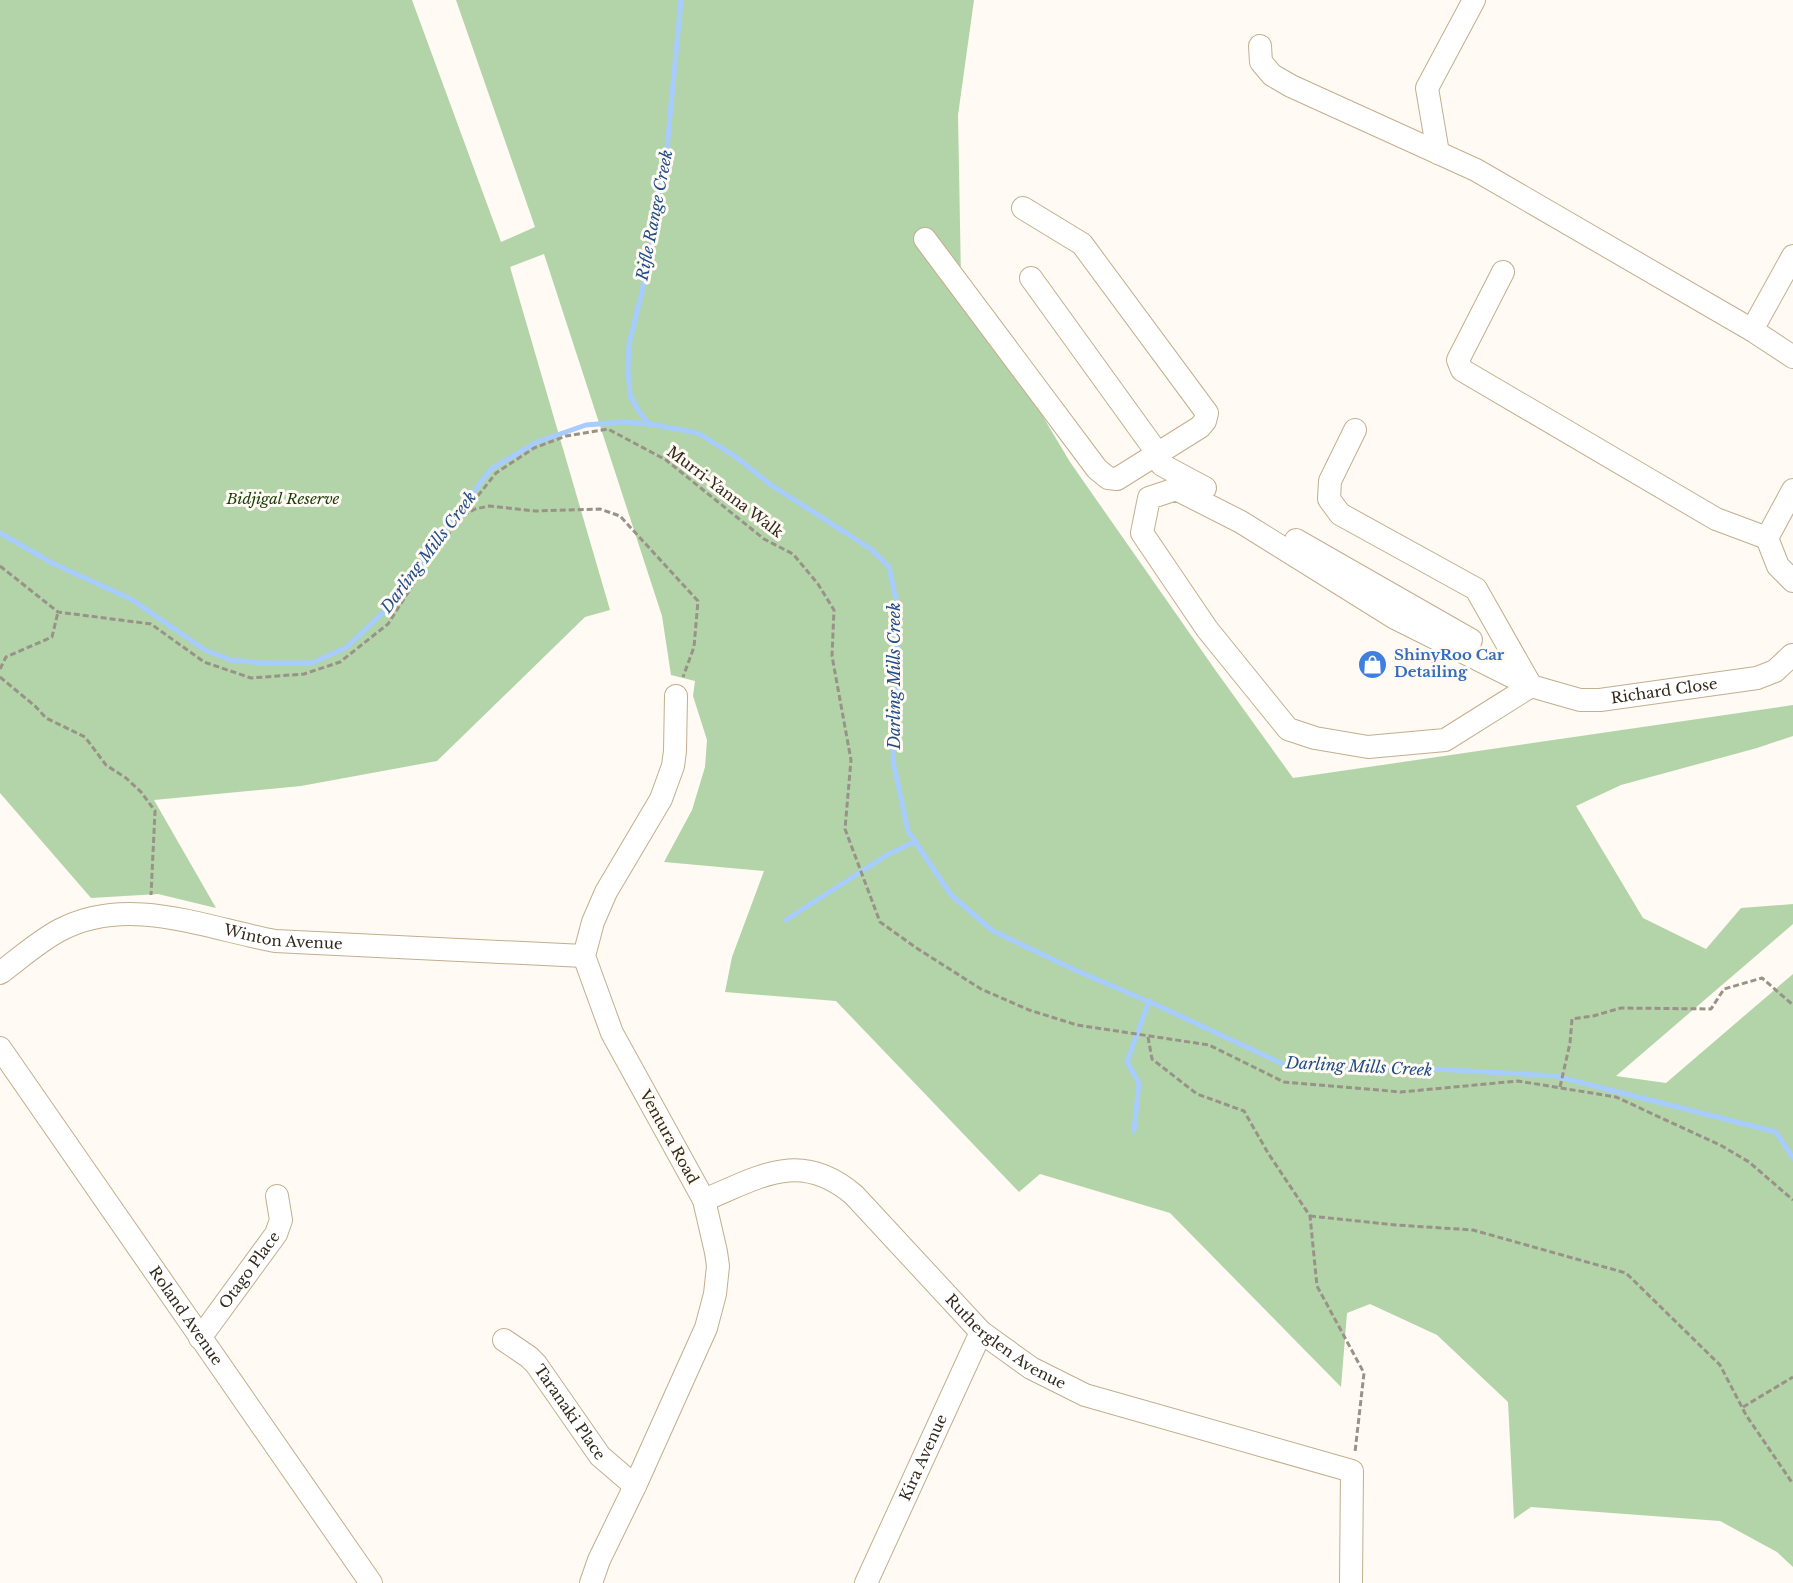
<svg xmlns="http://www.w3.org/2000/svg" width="1793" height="1583" viewBox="0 0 1793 1583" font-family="'Libre Baskerville',serif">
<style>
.green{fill:#b3d4a8}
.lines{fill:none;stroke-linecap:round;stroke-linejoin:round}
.stream{stroke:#a7ccff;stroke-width:5}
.minor-casing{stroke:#c3ae8e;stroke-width:24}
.path{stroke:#999288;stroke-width:3;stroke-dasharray:6 3;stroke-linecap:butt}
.minor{stroke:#fff;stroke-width:22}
.labels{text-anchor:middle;stroke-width:6;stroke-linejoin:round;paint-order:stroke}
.street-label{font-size:15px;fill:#31291c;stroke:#fffaf3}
.park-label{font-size:15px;font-style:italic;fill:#193d07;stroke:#fffaf3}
.shop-label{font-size:15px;font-weight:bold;fill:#366cbe;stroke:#fffaf3;text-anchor:start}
.water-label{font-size:16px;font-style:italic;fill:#204d8a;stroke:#fffaf3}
</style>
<rect width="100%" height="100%" fill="#fffaf3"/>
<path class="green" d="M0 0H412L501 242 535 227 456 0H974L958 115 961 279 1070 462 1216 671 1293 778 1793 705V736L1757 748 1621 785 1576 806 1643 918 1706 949 1741 908 1793 904V924L1616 1076 1666 1083 1793 974V1567L1777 1552 1720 1521 1531 1507 1514 1519 1508 1402 1437 1335 1370 1304 1347 1313 1341 1387 1170 1213 1040 1174 1019 1192 836 1001 725 992 732 957 764 871 664 862 692 810 705 767 707 740 693 696 695 681 671 675 662 616 544 254 510 267 610 610 585 617 437 761 301 786 154 800 216 908 158 894 91 898 0 793Z"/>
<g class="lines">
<g class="stream">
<path d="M649 424 638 410 630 395 628 370 629 344 642 292 666 159 681 0"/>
<path d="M0 533 54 564 131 599 205 650 231 660 260 663H312L347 647 392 604 439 537 491 469 537 442 586 425 623 422 649 424 698 433 736 457 771 485 871 549 889 567 897 605V681L893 761 908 831 951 895 993 931 1075 970 1161 1007 1285 1065 1416 1068 1555 1076 1776 1132 1793 1158"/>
<path d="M786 920 887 855 916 841"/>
<path d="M1134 1131 1139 1083 1127 1062 1149 1001"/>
</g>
<defs>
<g id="minor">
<path d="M1260 46 1261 62 1272 75 1291 86 1476 170 1752 330 1793 357"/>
<path d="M1438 153 1427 88 1474 0"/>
<path d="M925 239 1097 469 1108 478 1117 479 1200 427 1205 421 1207 413 1082 244 1023 208"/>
<path d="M1503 272 1458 360 1462 370 1716 519 1767 538"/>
<path d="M1031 278 1158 454"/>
<path d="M1752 330 1793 256"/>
<path d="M1355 430 1330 481 1329 499 1340 514 1476 589 1531 686"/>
<path d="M1155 456 1162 465 1205 488"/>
<path d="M1793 490 1767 538 1778 566 1793 581"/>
<path d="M1296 540 1471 640"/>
<path id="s1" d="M1531 686 1445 740 1368 747 1315 738 1288 729 1207 629 1142 533 1149 498 1176 489 1241 522 1395 618 1531 686 1580 700H1600L1757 678 1775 671 1792 655"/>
<path id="s2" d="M0 973C19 959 39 941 60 930 129 894 205 928 275 941L584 956"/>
<path id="s3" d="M0 1048 371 1583"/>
<path id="s4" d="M704 1200C760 1177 800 1149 854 1195L981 1332 1031 1368 1085 1395 1352 1471 1351 1583"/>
<path id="s5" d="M200 1338 276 1234 281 1220 277 1196"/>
<path id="s6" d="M504 1340 529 1357 536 1364 600 1456 635 1486"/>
<path d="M591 1583 599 1560 635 1486 706 1328 715 1294 718 1266 716 1252 704 1200 612 1033 584 956 593 922 606 892 661 799 673 766 675 751 676 696"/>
<path id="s7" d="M866 1583 981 1332"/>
</g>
</defs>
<use href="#minor" class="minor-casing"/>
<g class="path">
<path d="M461 517 496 473 534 448 566 436 608 429 666 460 764 539 793 554 818 584 834 610 832 656 851 760 845 829 880 922 918 949 981 989 1029 1010 1077 1025 1209 1045 1284 1082 1401 1092 1518 1081 1616 1097 1722 1146 1749 1162 1793 1200"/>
<path d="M0 566 58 612 151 624 204 662 251 678 304 674 340 662 388 624 421 572 461 517 475 509 489 506 535 511 600 509 620 516 698 601 694 647 683 677"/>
<path d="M0 669 6 657 52 637 58 612"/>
<path d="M0 677 35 706 46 718 85 737 106 765 126 778 141 792 155 811 151 895"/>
<path d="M1148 1037 1152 1059 1197 1094 1244 1111 1268 1153 1310 1216 1317 1286 1364 1373 1355 1452"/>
<path d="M1560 1087 1570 1043 1572 1019 1593 1016 1621 1008 1711 1009 1724 989 1762 978 1793 1005"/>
<path d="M1310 1216 1396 1225 1473 1230 1626 1273 1720 1365 1746 1415 1793 1484"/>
<path d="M1743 1407 1793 1377"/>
</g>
<use href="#minor" class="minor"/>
</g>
<defs>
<symbol id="shop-disc" viewBox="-11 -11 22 22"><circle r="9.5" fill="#3f7fe0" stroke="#fffaf3"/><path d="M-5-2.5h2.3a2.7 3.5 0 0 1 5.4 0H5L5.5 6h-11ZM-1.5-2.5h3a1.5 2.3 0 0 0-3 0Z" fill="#fff"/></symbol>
</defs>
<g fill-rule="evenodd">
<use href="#shop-disc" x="1356" y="648" width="33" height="33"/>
</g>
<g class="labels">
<g class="street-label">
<text transform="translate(725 492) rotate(37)" y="5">Murri-Yanna Walk</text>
<text dy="5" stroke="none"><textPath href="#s1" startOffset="1112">Richard Close</textPath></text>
<text dy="5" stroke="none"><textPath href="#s2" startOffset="302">Winton Avenue</textPath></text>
<text transform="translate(669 1137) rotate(61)" y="5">Ventura Road</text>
<text dy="5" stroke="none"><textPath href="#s5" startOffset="84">Otago Place</textPath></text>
<text dy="5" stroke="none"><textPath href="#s3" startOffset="326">Roland Avenue</textPath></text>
<text dy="5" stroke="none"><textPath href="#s4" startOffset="374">Rutherglen Avenue</textPath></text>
<text dy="5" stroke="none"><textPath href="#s6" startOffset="99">Taranaki Place</textPath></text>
<text dy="5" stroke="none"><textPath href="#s7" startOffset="138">Kira Avenue</textPath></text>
</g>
<g class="park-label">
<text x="283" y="504">Bidjigal Reserve</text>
</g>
<g class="shop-label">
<text x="1394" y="660">ShinyRoo Car<tspan x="1394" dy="17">Detailing</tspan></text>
</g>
<g class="water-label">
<text transform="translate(654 215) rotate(-79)" y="6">Rifle Range Creek</text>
<text transform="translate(428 552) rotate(-53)" y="6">Darling Mills Creek</text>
<text transform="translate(894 676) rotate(-90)" y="6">Darling Mills Creek</text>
<text transform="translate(1359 1066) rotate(3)" y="6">Darling Mills Creek</text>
</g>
</g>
</svg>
